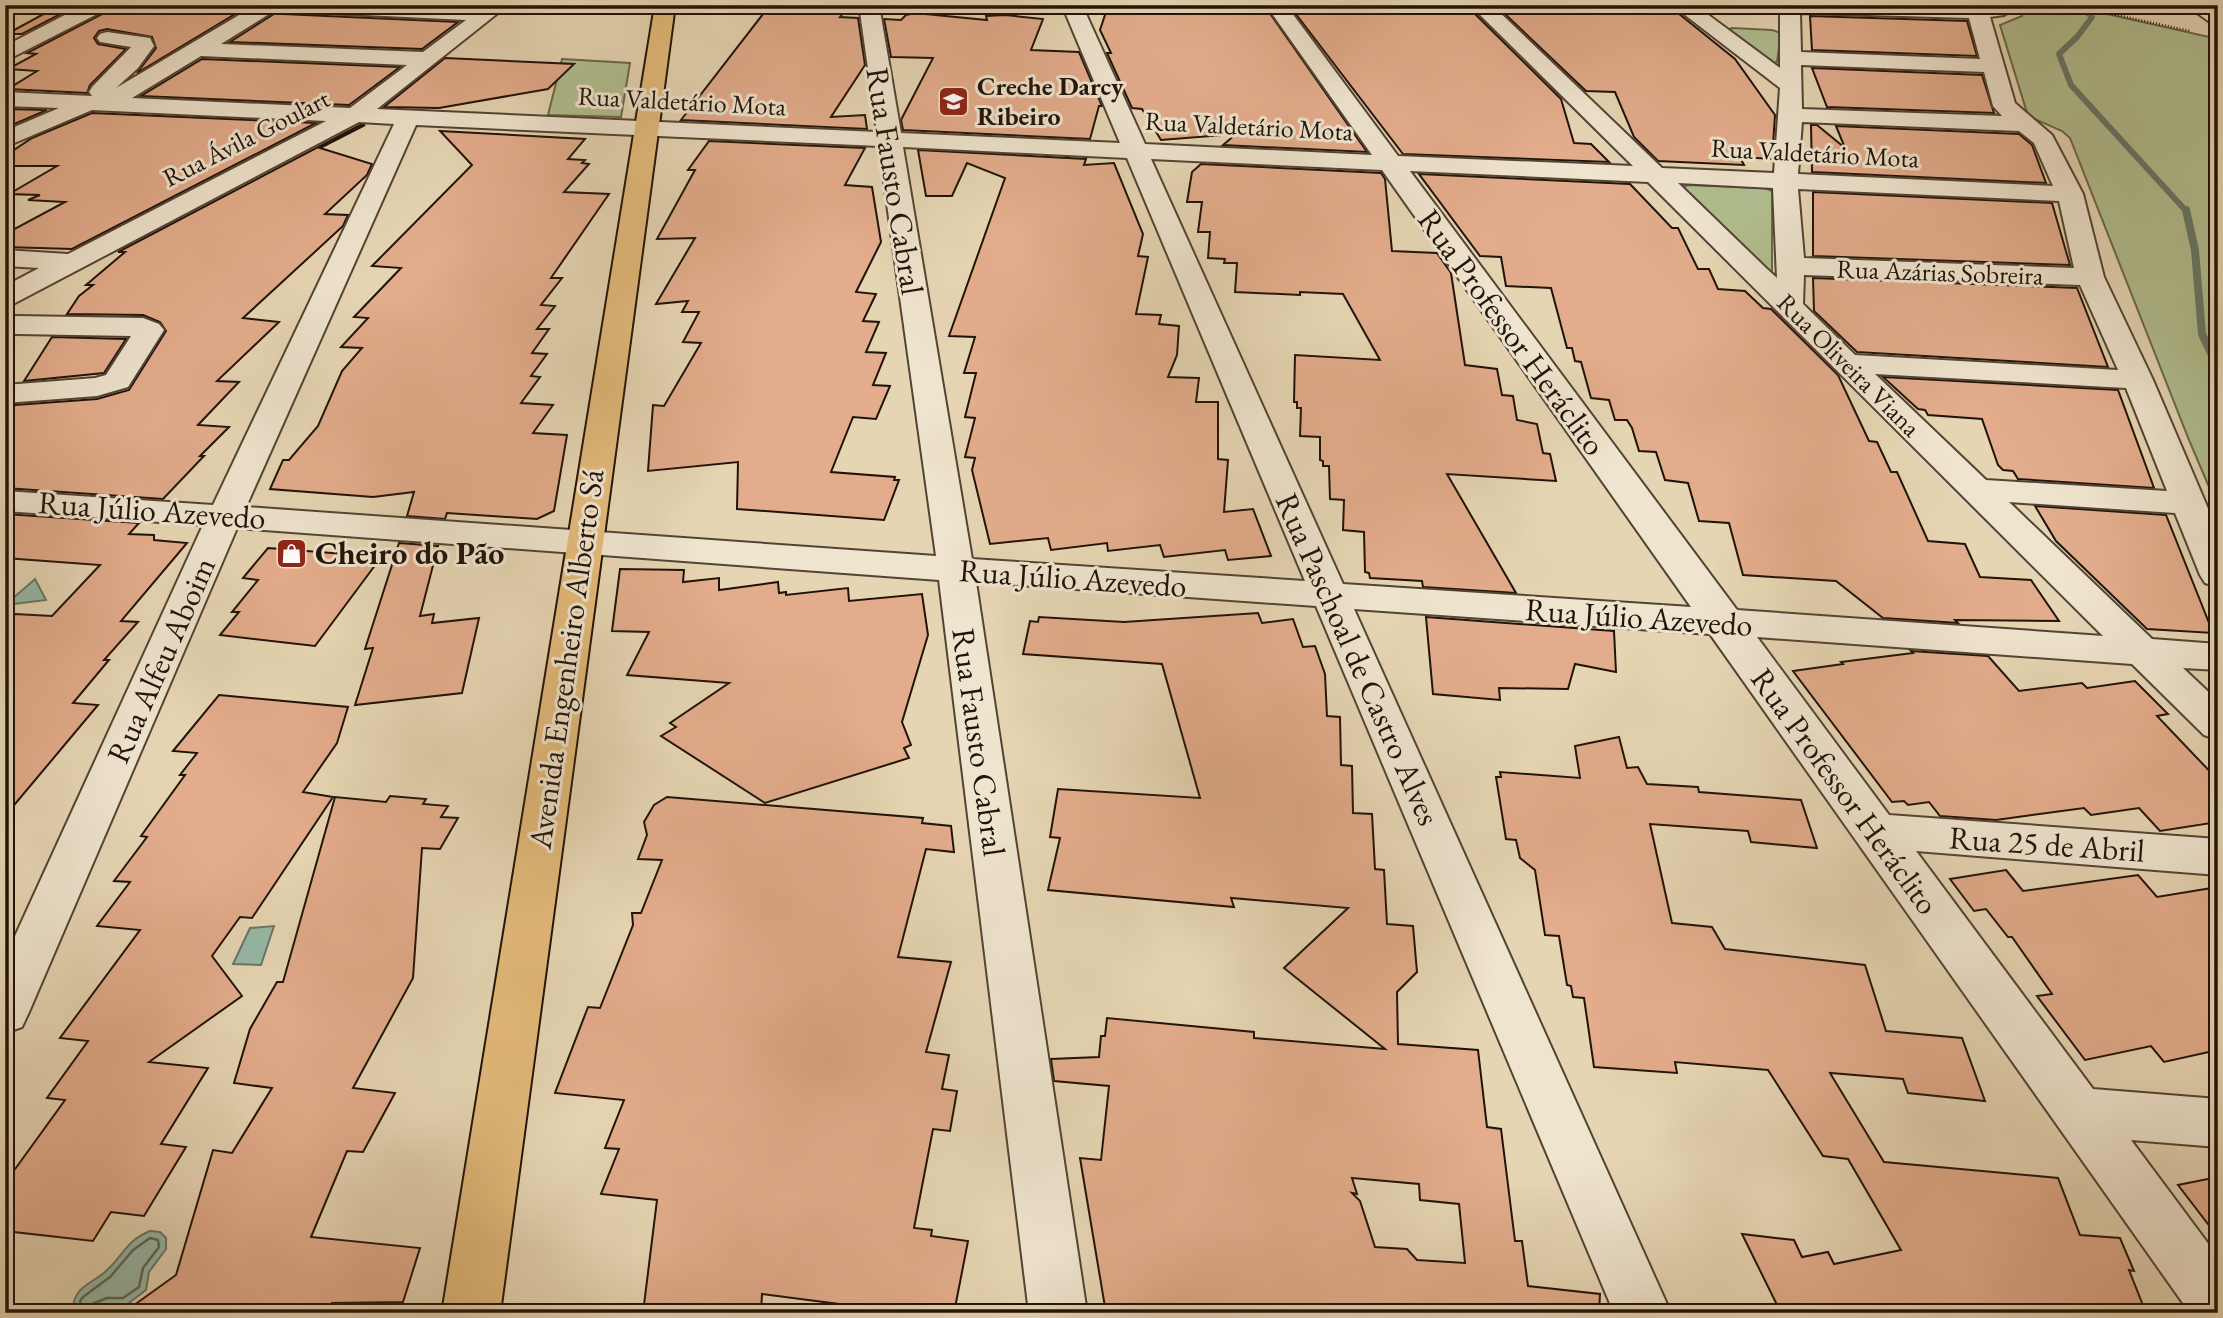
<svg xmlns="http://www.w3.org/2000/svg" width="2223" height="1318" viewBox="0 0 2223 1318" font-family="'EB Garamond',serif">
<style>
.green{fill:#b1be8f;stroke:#68684c;stroke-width:2}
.water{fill:#97b9a8;stroke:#677768;stroke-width:2}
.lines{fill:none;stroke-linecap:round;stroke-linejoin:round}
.shore{stroke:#5c6658;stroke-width:2.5}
.stream-far1{stroke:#677768;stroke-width:6}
.stream{stroke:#677768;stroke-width:8}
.building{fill:#e3ac8c;stroke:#201309;stroke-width:2;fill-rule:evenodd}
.minor-casing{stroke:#524434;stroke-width:4}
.major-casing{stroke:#201309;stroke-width:4}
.path{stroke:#201309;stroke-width:2.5;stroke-dasharray:1 2;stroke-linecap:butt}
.minor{fill:#efe4ce;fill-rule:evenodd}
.major{fill:#e3ba7a;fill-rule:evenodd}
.labels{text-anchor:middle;stroke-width:6;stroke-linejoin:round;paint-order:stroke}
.far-poi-label{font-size:26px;font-weight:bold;fill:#201309;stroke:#efe4ce;text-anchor:start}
.far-street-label{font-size:26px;fill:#201309;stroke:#efe4ce}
.street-label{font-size:32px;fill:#201309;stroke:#efe4ce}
.poi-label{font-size:32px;font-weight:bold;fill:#201309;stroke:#efe4ce;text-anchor:start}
</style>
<rect width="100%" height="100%" fill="#e6d5b3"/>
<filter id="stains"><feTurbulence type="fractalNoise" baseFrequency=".00286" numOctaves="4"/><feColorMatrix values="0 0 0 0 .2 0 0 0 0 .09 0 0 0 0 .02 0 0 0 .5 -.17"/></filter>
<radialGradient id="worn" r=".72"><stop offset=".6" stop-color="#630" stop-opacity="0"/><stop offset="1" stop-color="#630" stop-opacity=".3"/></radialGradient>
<g class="green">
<path d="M2023 5H2099L2102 13 2218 39V508L2189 440 2070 138 2062 131 2028 116 2000 25 2022 16Z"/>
<path d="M1732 28 1772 30 1781 33 1777 62 1773 63 1727 30Z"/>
<path d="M562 59 630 63 621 117 548 115Z"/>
<path d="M1687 185 1765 188 1772 191V272H1769L1683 189Z"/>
</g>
<g class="water">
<path d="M35 579 46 600 5 605 34 580Z"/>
<path d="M274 926 261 965 233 964 250 928Z"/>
<path d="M150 1231 160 1232 166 1238V1249L149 1272 146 1290 125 1306 109 1304 82 1313 73 1308C74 1287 91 1284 105 1272 123 1257 125 1241 150 1231Z"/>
</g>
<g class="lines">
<path class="shore" d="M150 1238 158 1240 159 1247 143 1268 139 1287 123 1298H107L82 1308 80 1301 83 1297 110 1277 133 1250Z"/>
<path class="stream-far1" d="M2088 13 2092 17 2077 37 2059 54 2071 85 2187 212"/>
<path class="stream" d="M2186 210 2195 250 2202 334 2218 368"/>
</g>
<g class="building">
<path d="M60 5H78L22 34H7Z"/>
<path d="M112 5H250L137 73 156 48 152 37 107 29 99 31 94 38 98 44 126 49 90 85 87 93 8 89 37 71 8 69 36 54 27 53 108 11Z"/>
<path d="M770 5H836L832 11 844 12 840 17 858 18 865 65 831 117 865 115 867 129 681 120Z"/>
<path d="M1172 5H1264L1367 152 1223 145 1236 134 1161 140 1142 109 1132 108 1107 53H1111L1100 30 1108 6 1174 9Z"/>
<path d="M1289 5H1449L1450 12 1474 13 1561 99 1574 143 1591 144 1609 162 1403 154Z"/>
<path d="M1506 5H1668L1735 59 1775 115 1772 159 1740 157 1744 165 1658 161 1634 137 1615 92 1586 91 1505 14H1509Z"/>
<path d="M277 12 283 14 458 22 422 49 230 42Z"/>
<path d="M915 13 987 20 986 16 1005 15 1043 19 1031 50 1079 52 1102 106H1099L1090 139 903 130 901 120 933 58 891 57 884 19 901 20 906 15Z"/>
<path d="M1810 16 1967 21 1977 56 1812 50Z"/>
<path d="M445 58 574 64 548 89 439 108 384 107Z"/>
<path d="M202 59 400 67 349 105 141 96Z"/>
<path d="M1812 68 1982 75 1994 113 1827 107Z"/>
<path d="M5 109 47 110 5 128Z"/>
<path d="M92 113 316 123 72 249 5 247V234L65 202 28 200 40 195 9 194 57 166H5V156L32 138Z"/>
<path d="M360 125H365L320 148 372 164 367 175 325 214 348 215 343 226 243 318 279 322 217 381 239 382 198 425 229 427 200 456H204L163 499 5 488V419L15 405 97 399 129 390 166 331 160 322 143 315 67 314 79 296 93 285H86L125 252H118Z"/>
<path d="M1811 125H1817L1845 148 1836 126 2019 134 2032 145 2046 183 1812 172Z"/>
<path d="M440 131 585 139 568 159 585 160 582 163 589 164 564 192 609 194 551 278H562L541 305 555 306 537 329H549L532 353 547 354 531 376 540 377 521 403 553 405 533 433 567 435 554 511 537 519 447 513 445 519 407 516 414 492 373 497 270 489 283 460H289L318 426 342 371 362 348 341 347 368 318 354 317 401 268 372 266 472 165Z"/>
<path d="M709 141 865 148 845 185 872 187 881 242 856 292 876 294 863 321 879 322 866 352 886 353 873 385 890 386 876 419 853 417 831 472 895 477 894 480H899L884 520 737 509 738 462 648 471 653 405 664 406 701 343 683 342 699 312H682L688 301 656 304 695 238 657 239 695 170H688Z"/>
<path d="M918 150 1086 159 1084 165 1114 163 1143 234 1138 256 1148 257 1136 314 1161 315 1159 324 1179 326 1177 355 1168 377 1199 378 1196 402H1218V459L1228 460 1224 512 1253 509 1271 556 1228 560 1225 550 1164 557 1160 545 1108 551 1107 543 1051 550 1048 538 990 544 972 470 975 458 965 457 975 418 965 417 976 373H964L975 337 949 336 1005 178 967 163 952 196H926Z"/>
<path d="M1201 164 1381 173 1385 179 1392 251 1437 253 1451 273 1465 365 1497 369 1502 395 1513 396 1517 420 1537 424 1543 453 1550 454 1556 481 1447 474 1516 593 1423 587 1422 581 1370 578 1369 573 1365 572 1364 532 1343 530 1344 500 1330 499 1329 466H1323V461L1320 460V437L1300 436 1301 408H1297V402H1294L1295 355 1380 360 1343 294 1300 292V295L1235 292 1237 263H1224L1225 259 1208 258 1210 232H1198L1202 202H1187L1192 172Z"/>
<path d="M1419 174 1630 184 1672 228H1678L1698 269H1709L1718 289 1745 291 1763 308 1771 309 1838 375 1869 441 1877 442 1891 472H1897L1928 541 1965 544 1980 577 2031 580 2059 621 1955 620 1958 623 1883 618 1836 581 1743 575 1729 523 1699 521 1688 483 1665 480 1656 452 1639 451 1632 428 1627 420H1615L1609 400 1591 398 1581 362 1575 361 1572 348H1567L1551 288 1506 286 1501 257 1480 256Z"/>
<path d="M1813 192 2052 203 2070 265 1813 256Z"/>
<path d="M1813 278 2077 288 2108 367 1857 352 1814 311Z"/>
<path d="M52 337 126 339 104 373 24 381Z"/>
<path d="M1883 377 2118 390 2154 488 2018 479 2013 471 2003 470 1998 465 1982 419 1928 415 1925 410 1918 409Z"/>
<path d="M2035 506 2166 515 2213 633 2147 629 2056 541Z"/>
<path d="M5 514 139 523 129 534 154 535V540L187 543 121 621 138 622 104 660H109L73 703 98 705 5 816V624L15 614 52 616 100 565 5 558Z"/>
<path d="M399 543 438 546 420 616 434 614 432 623 479 618 462 693 355 705 373 648 365 649Z"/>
<path d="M268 548 332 553 382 556 315 646 220 635 239 612H232L258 580 243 578Z"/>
<path d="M620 569 684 570 683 582 719 578V590L778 582 779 593 786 592V595L848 588 849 601 922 594 928 635 902 722 911 745 904 748 909 758 765 803 661 736 676 727 670 723 729 683 627 675 649 632 612 631Z"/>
<path d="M1258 613 1262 623 1293 619 1303 647 1315 646 1325 674 1327 716 1340 717 1341 765 1352 766 1353 813 1372 814 1375 869 1384 870 1387 924 1413 926 1417 972 1397 992 1398 1044 1478 1050 1487 1127 1501 1129 1515 1241H1522L1528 1286 1600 1294 1599 1313H1106L1080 1158 1101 1160 1109 1086 1054 1081 1051 1059 1099 1057 1101 1036H1105L1107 1018 1254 1032V1038L1385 1049 1284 968 1348 908 1231 898 1234 907 1048 890 1060 838 1050 837 1058 789 1200 798 1162 664 1023 654 1030 621 1038 622 1039 617 1124 622ZM1352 1178 1419 1184 1420 1200 1459 1204 1465 1263 1417 1260 1407 1249 1375 1247 1360 1201 1352 1193 1357 1194Z"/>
<path d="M1426 617 1614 631 1616 672 1575 664 1568 689 1499 688 1500 700 1433 694Z"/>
<path d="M1911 651 1988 656 2019 691 2082 683 2087 688 2135 681 2168 714 2157 716 2218 780V822L2160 831 2139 808 2091 815 2084 808 1996 820 1940 816 1929 802 1908 805 1904 801 1892 802 1793 671 1843 664 1841 662 1913 653Z"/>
<path d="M219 695 348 707 337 743 303 792 333 797 252 918 240 917 212 956 242 996 149 1062 208 1068 161 1144 186 1147 144 1216 111 1212 93 1241 5 1231V1183L65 1100 47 1098 88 1041 60 1038 140 930 97 926 130 882 114 881 147 837 141 836 185 775H180L197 753 173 751Z"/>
<path d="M1619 737 1627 768 1638 767 1647 784 1698 787 1699 792 1801 800 1817 848 1751 842 1748 831 1650 824 1672 923 1712 927 1725 949 1865 965 1886 1031 1962 1038 1985 1101 1908 1093 1903 1079 1830 1073 1884 1162 2058 1178 2080 1235 2120 1238 2134 1271 2129 1270 2146 1313H1781L1742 1234 1794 1240 1802 1257 1828 1252 1834 1264 1901 1250 1848 1159 1823 1156 1768 1070 1675 1062 1677 1073 1594 1067 1584 998 1573 997 1571 986 1567 985 1559 936 1545 935 1535 870 1520 858 1516 840 1506 839 1496 777H1501L1500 772 1580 778 1575 746Z"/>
<path d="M390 796 426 799 423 804 448 806 441 817 458 818 440 849 422 848 413 978 353 1088 395 1093 363 1152 347 1151 311 1237 420 1248 403 1302 332 1303 328 1313H123L176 1275 213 1150 232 1153 272 1088 234 1083 250 1029 277 982H283L335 797 386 802Z"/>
<path d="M667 797 923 818 922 823 951 826 954 852 926 849 898 957 951 962 926 1052 949 1055 942 1089 957 1091 950 1131 933 1129 914 1228 932 1230 931 1236 968 1241 954 1313H877V1309L762 1294 761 1313H643L657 1200 601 1194 619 1149 605 1148 624 1100 555 1093 588 1007 600 1008 633 925 632 913H641L662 860 638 859 647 835 644 822 654 805Z"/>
<path d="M2006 870 2023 891 2138 875 2157 897 2218 887V1050L2164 1062 2151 1046 2085 1060 2037 996 2052 994 2012 937H2008L1986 909 1974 911 1950 879Z"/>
<path d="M2218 1177V1237L2178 1185Z"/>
</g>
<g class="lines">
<defs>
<g id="minor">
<path d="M84 5H110L107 9 5 61V46Z"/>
<path d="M256 5H409L481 9 485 5H508L377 109 877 132 859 5H879L901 133 1120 143 1062 5H1082L1145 144 1372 155 1266 5H1286L1398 156 1633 166 1470 5H1492L1662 168 1774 173 1780 88 1672 5H1695L1780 68V5H2020L2004 15 1990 17 2015 103 2052 135 2083 194 2104 277 2153 380 2218 532V587L2205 583 2200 575 2175 513 2009 502 2152 639 2218 644V670L2183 668 2218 701V740L2204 735 2132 664 1757 637 1889 815 2218 839V875L1916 851 2093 1089 2218 1099V1147L2131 1140 2218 1257V1313H2190L1710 634 1354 609 1671 1313H1614L1316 606 976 582 1087 1313H1029L939 580 237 528 29 1012 22 1027 5 1033V958L203 525 5 511V491L213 505 394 124 359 122 15 303 5 305V286L39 268 5 266V250L68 254 326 121 92 110 5 147V131L59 108 5 106V92L92 96 89 92 92 87 131 47 100 42 97 38 100 34 107 32 150 38 154 46 138 68 116 88ZM277 9 283 11 466 20 423 52 221 44ZM1800 13 1969 18 1980 59 1801 52ZM201 56 407 65 350 108 132 98ZM1801 65 1984 72 1993 106 2002 116 1802 109ZM1802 122 2019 131 2034 143 2053 186 1798 174ZM416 125 879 146 936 556 246 507ZM903 147 1127 158 1305 581 972 559ZM1151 159 1382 170 1691 607 1343 584ZM1410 171 1648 182 2103 636 1737 610ZM1678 183 1773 188 1777 278 1767 269ZM1798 189 2059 201 2074 268 1804 258ZM1804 275 2080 285 2118 370 1855 355 1803 304ZM1875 374 2126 388 2167 491 1986 480Z"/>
<path d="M2186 5H2210L2218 10V25L2211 23Z"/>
<path d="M16 316 143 318 159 324 164 330 128 387 97 396 5 403V385L95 378 106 375 131 336 16 334 6 331 5 320Z"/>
</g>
<path id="major" d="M655 5H675L500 1313H442Z"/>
</defs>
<use href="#minor" class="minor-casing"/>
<use href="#major" class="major-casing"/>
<path class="path" d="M2071 5 2190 31"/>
<use href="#minor" class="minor"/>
<use href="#major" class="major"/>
</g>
<defs>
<symbol id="school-square" viewBox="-11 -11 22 22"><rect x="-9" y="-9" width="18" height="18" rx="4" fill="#8f2418" stroke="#efe4ce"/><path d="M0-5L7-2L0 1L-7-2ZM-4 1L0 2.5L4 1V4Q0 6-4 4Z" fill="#fff"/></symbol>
<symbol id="shop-square" viewBox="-11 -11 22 22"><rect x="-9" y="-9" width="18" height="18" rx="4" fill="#8f2418" stroke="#efe4ce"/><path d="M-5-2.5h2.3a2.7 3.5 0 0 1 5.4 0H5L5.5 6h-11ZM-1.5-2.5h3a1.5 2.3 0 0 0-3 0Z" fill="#fff"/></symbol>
</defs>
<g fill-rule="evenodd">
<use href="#school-square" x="936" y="84" width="35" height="35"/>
<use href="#shop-square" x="274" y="536" width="35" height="35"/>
</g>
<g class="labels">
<g class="far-poi-label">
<text x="977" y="95">Creche Darcy<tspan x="977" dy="30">Ribeiro</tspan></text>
</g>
<g class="far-street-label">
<text transform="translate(682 101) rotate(3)" y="9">Rua Valdetário Mota</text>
<text transform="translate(1249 126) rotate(3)" y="9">Rua Valdetário Mota</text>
<text transform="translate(246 138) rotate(-27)" y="9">Rua Ávila Goulart</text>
<text transform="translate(1815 153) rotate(3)" y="9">Rua Valdetário Mota</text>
<text transform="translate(1940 272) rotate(2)" y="9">Rua Azárias Sobreira</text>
<text transform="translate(1849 365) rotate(45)" y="9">Rua Oliveira Viana</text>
</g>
<g class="street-label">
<text transform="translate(895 181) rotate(81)" y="11">Rua Fausto Cabral</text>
<text transform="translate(1512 332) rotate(54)" y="11">Rua Professor Heráclito</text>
<text transform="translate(152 510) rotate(4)" y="11">Rua Júlio Azevedo</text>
<text transform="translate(1073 578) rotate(4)" y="11">Rua Júlio Azevedo</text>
<text transform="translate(1639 617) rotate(4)" y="11">Rua Júlio Azevedo</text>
<text transform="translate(566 659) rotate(-82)" y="11">Avenida Engenheiro Alberto Sá</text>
<text transform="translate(1358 659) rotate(66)" y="11">Rua Paschoal de Castro Alves</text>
<text transform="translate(161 660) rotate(-66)" y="11">Rua Alfeu Aboim</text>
<text transform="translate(979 742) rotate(82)" y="11">Rua Fausto Cabral</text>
<text transform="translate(1845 791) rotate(54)" y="11">Rua Professor Heráclito</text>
<text transform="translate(2047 844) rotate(4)" y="11">Rua 25 de Abril</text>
</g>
<g class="poi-label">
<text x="315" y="564">Cheiro do Pão</text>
</g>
</g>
<rect width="2223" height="1318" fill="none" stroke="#e6d5b3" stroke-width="28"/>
<rect x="7" y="7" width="2209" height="1304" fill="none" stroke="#201309" stroke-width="3.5"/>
<rect x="14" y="14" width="2195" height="1290" fill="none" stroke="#201309" stroke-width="2"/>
<rect width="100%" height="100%" filter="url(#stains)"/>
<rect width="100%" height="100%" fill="url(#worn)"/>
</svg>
